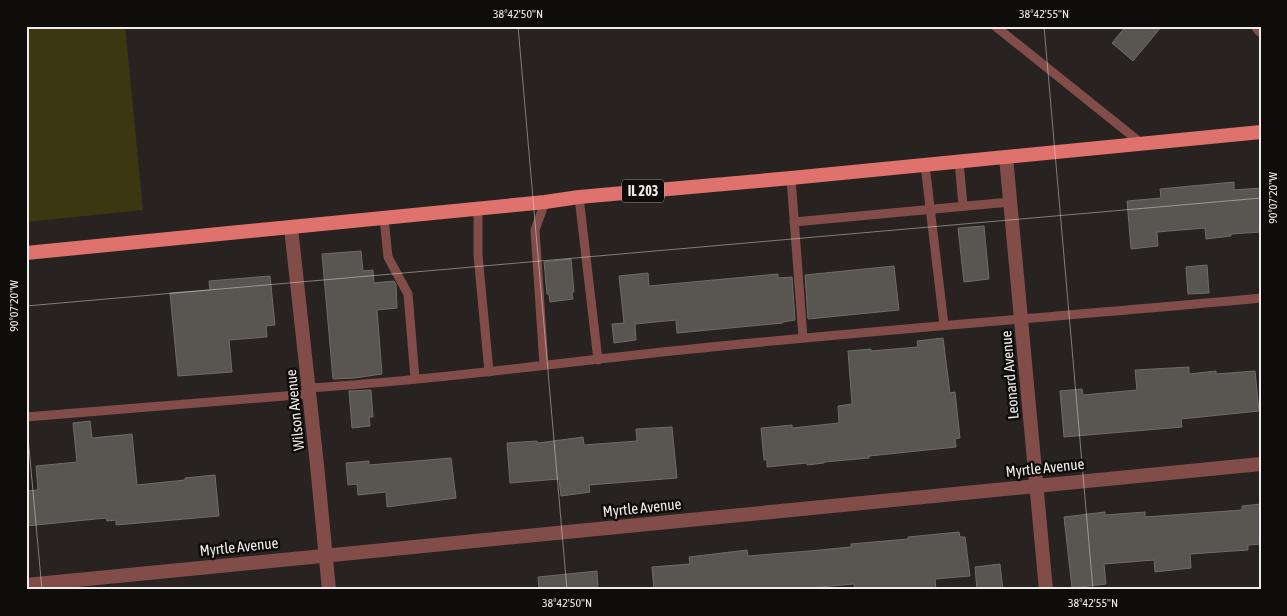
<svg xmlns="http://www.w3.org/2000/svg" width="1287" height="616" viewBox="0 0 1287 616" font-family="'Asap Condensed',sans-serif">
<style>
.green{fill:#3a3711}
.building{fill:#595550;stroke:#6f6b65}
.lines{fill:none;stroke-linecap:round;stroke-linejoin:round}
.service{stroke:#824d49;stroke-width:9}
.minor{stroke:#824d49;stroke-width:14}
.primary{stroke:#df726c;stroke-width:14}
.ticks{fill:none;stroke:#f0ecea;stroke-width:1;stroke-opacity:0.45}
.labels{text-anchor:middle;stroke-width:5;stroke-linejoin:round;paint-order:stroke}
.shield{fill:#0f0d0b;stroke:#aca9a7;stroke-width:1}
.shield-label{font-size:14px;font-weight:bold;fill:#f0ecea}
.street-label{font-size:15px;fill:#f0ecea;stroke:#0f0d0b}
.neatline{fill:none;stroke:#f0ecea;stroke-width:2}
.ticks-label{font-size:12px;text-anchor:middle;fill:#f0ecea}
</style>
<rect width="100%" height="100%" fill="#282320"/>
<path class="green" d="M26 26H125L143 210 26 222Z"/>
<g class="building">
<path d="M1126 26H1162L1133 61 1112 43Z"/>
<path d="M1234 182V190L1261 188V232L1231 234V236L1206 239 1205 228 1157 232 1158 246 1131 249 1127 201 1161 198 1160 189Z"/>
<path d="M984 226 989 279 964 282 958 228Z"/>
<path d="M361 251 363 271 373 270 374 283 394 281 396 284 397 308 377 310 382 374 355 378 333 379 322 254Z"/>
<path d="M571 259 574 292H572L573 299 550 302 549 294H547L544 262Z"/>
<path d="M1207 265 1209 293 1188 294 1186 267Z"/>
<path d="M894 266 899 310 808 319 805 275Z"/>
<path d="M648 273 649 286 778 274V278L792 277 795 320 783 322V323L677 333 676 320 635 324 636 340 614 343 612 324 624 323 619 276Z"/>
<path d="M270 276 275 325 266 326 267 337 229 340 232 372 178 376 170 293 210 290 209 281Z"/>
<path d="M943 338 950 393 955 392 960 438 955 439 956 447 869 456V458L824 462V463L807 465V463L767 467V460H764L761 428 792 425V428L839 423 838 406 852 404 848 351 871 349V351L918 347 917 341Z"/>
<path d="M1189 367V374L1216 371V374L1255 371 1259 411 1181 419 1182 427 1064 437 1060 391 1082 389 1083 395 1137 390 1135 370Z"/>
<path d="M371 390 373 417H369L370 426 352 428 349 391Z"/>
<path d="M90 421 92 438 132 434 137 485 185 480V478L215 475 219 516 116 525V520L107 521 106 518 26 526V491L38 490 36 466 77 462 73 423Z"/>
<path d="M672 427 677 478 589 485 590 492 561 496 559 479 510 483 507 443 537 441 538 443 583 437 584 445 637 441 636 429Z"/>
<path d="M451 458 456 498 387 507 386 492 358 495 357 484 348 485 346 463 369 461V465Z"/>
<path d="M1261 504V544L1248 545V550L1190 554 1191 568 1155 572 1154 560 1104 564 1106 584 1072 588 1064 517 1105 512V515L1145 512V517L1242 510V506Z"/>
<path d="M959 532 960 537H965L970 576 935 579 936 590H855L854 584 784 590H654L652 567 690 564 689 557 747 550 748 556 809 551 851 547V544L908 539V537Z"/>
<path d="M1000 564 1003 590H977L975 567Z"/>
<path d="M597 571 598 590H539L538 577Z"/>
</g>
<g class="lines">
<g class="service">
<path d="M995 26 1141 143"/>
<path d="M959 161 963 206"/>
<path d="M925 165 944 325"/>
<path d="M791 178 803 338"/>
<path d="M579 197 598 360"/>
<path d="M478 209V255L489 372"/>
<path d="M384 218 388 257 408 294 415 379"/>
<path d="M794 222 1010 202"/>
<path d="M544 365 535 230 545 202"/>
<path d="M309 388C433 380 557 363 682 350 874 330 1068 316 1261 298"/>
<path d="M26 417 309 394"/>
</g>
<g class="minor">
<path d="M1258 26 1261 30"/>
<path d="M1006 157 1046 590"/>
<path d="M291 228 317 465 329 590"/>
<path d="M26 585 1261 464"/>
</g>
<path class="primary" d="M26 253 545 202 579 197 791 178 1261 132"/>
</g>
<path class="ticks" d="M518 26 567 590M1044 26 1093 590M26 306 1261 198M26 415 42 590"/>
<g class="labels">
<rect class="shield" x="622" y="179.5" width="42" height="23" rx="4"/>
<g class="shield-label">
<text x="643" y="196">IL 203</text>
</g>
<g class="street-label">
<text transform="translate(1010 375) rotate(-95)" y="5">Leonard Avenue</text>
<text transform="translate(295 410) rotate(-96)" y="5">Wilson Avenue</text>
<text transform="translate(1045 468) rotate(-6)" y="5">Myrtle Avenue</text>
<text transform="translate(642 508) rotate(-6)" y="5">Myrtle Avenue</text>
<text transform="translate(239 547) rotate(-6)" y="5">Myrtle Avenue</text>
</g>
</g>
<rect width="1287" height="616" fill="none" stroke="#0f0d0b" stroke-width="55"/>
<rect x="28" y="28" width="1232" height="560" class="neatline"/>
<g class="ticks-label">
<text x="518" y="18">38°42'50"N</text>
<text x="1044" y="18">38°42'55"N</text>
<text transform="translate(1273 198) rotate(-90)" y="4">90°07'20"W</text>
<text transform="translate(14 306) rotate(-90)" y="4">90°07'20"W</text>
<text x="567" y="607">38°42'50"N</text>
<text x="1093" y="607">38°42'55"N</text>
</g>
</svg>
